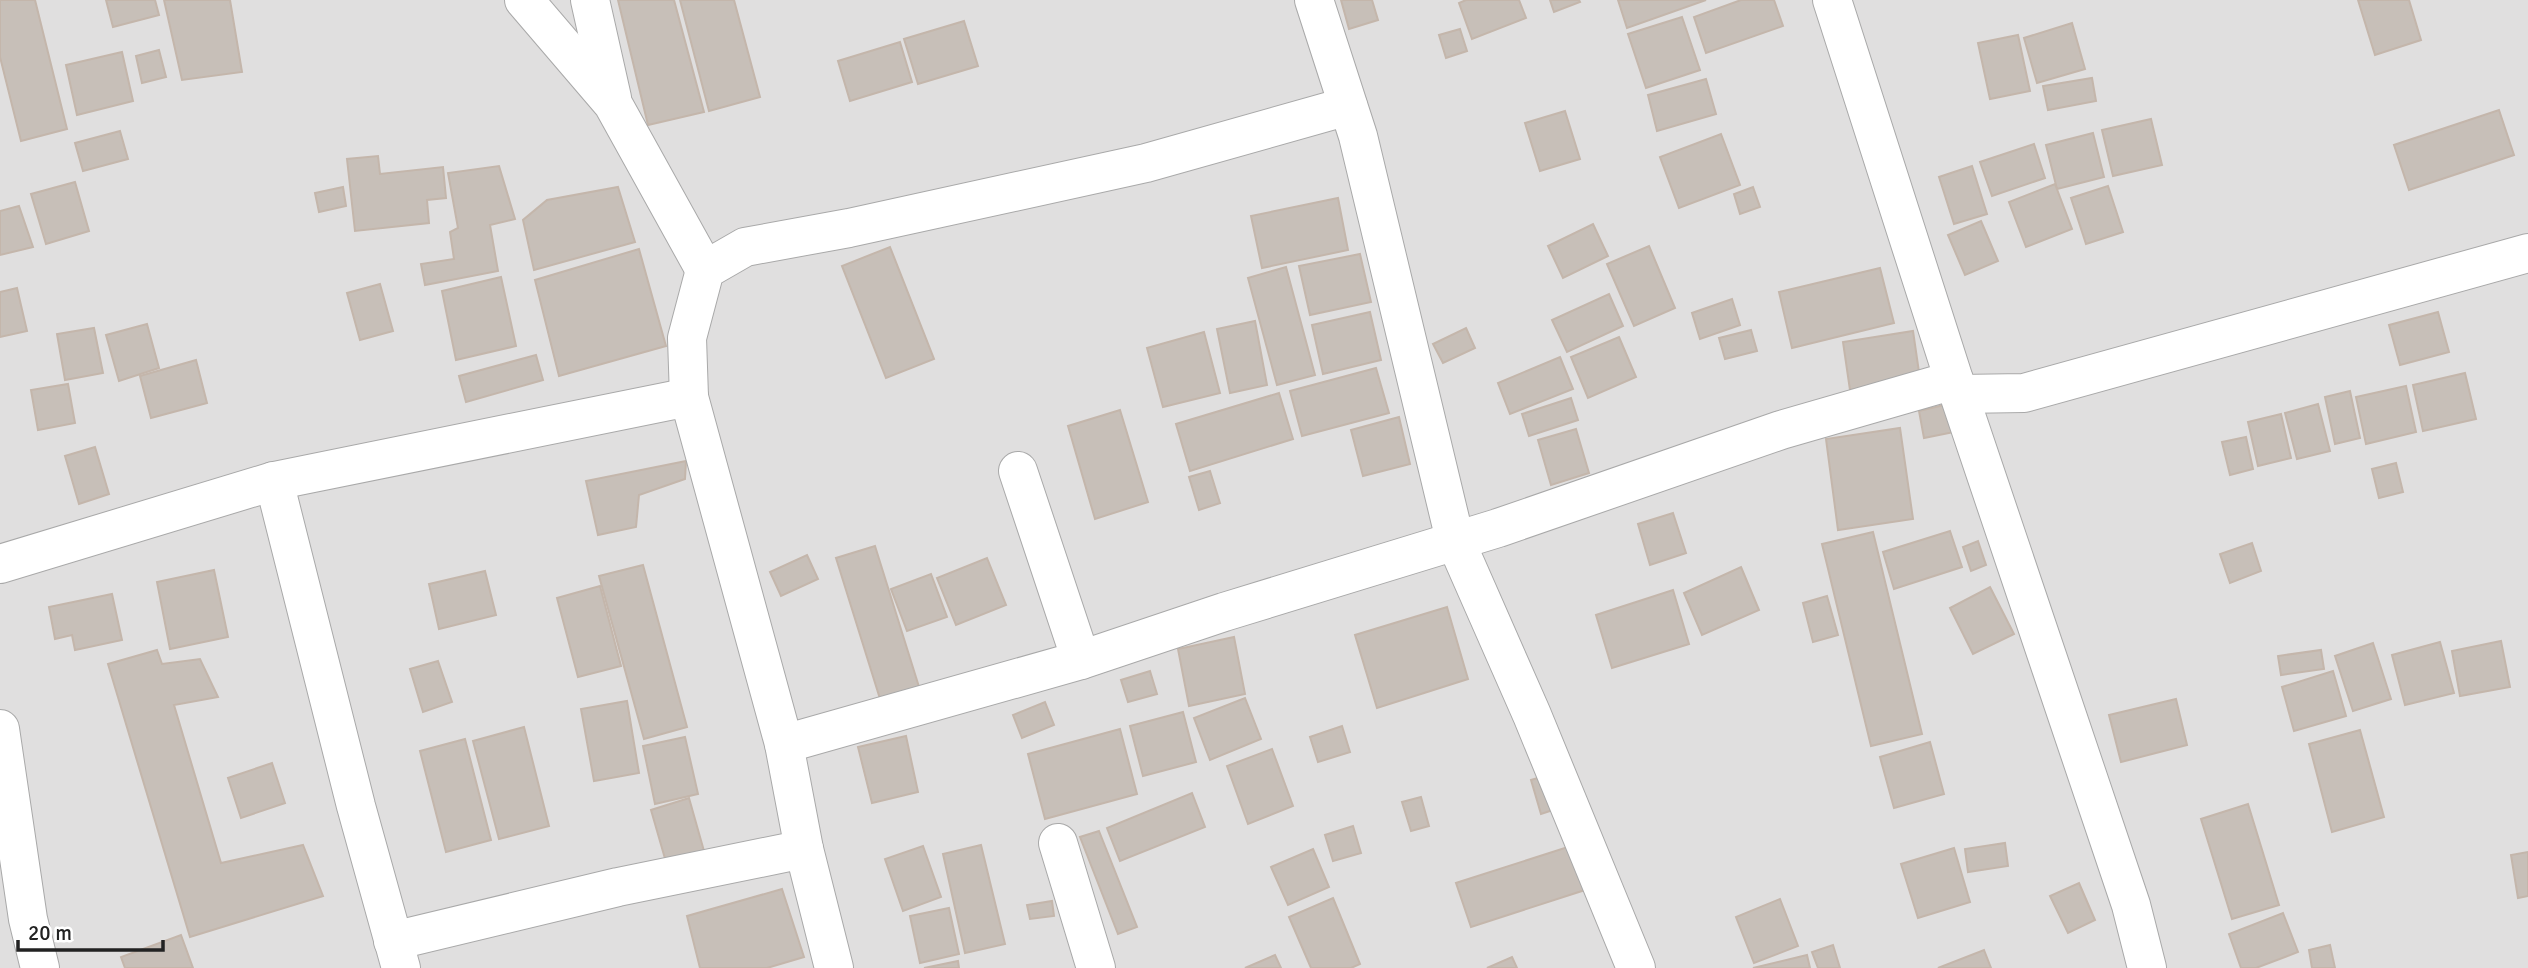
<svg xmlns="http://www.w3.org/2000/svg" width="2528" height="968" viewBox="0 0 2528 968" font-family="Signika,sans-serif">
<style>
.residential{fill:#e0dfdf}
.building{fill:#c7bfb8;stroke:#c4b6ab;stroke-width:2}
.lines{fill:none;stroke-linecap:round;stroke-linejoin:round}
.street-casing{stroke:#a9a9a9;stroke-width:40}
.street{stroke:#fff;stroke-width:38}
</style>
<rect width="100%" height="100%" fill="#f2efe9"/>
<rect class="residential" x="0" y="0" width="2528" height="968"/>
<g class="building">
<path d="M0 0H35L67 129 21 141 0 57Z"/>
<path d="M106 0H155L159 15 113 27Z"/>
<path d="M164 0H230L242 72 182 80Z"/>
<path d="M618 0H674L704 112 648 125Z"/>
<path d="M680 0H734L760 97 709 111Z"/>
<path d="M1341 0H1372L1378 20 1349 29Z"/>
<path d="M1466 0H1519L1526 18 1472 39 1459 3Z"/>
<path d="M1550 0H1579L1580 2 1554 12Z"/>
<path d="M1618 0H1706L1627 28Z"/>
<path d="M1741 0H1774L1783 26 1706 53 1694 17Z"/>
<path d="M2358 0H2409L2421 40 2375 55Z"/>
<path d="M1682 17 1700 70 1646 88 1628 34Z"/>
<path d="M964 21 978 66 918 84 904 39Z"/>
<path d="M2072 23 2085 69 2037 83 2024 38Z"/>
<path d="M1460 29 1467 51 1446 58 1439 35Z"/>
<path d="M2018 35 2030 91 1990 99 1978 43Z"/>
<path d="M900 42 912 82 850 101 838 61Z"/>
<path d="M159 50 166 77 142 83 136 56Z"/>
<path d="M122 52 133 101 77 115 66 65Z"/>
<path d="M2092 78 2096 101 2048 110 2043 86Z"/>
<path d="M1706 79 1716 114 1657 131 1648 95Z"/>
<path d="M2499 110 2514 155 2409 190 2394 145Z"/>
<path d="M1565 111 1580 159 1540 171 1525 123Z"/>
<path d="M2151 119 2162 165 2113 176 2102 130Z"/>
<path d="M120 131 128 159 83 171 75 143Z"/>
<path d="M2093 133 2104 177 2057 189 2046 145Z"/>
<path d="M1721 134 1740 185 1679 208 1660 157Z"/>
<path d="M2034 144 2045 178 1992 196 1980 162Z"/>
<path d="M378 156 380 174 443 167 446 198 427 200 429 223 355 231 347 159Z"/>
<path d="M499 166 515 219 490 225 498 271 425 285 421 264 454 259 450 232 458 228 448 173Z"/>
<path d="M1972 166 1987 214 1954 224 1939 177Z"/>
<path d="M75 182 89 231 46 244 31 194Z"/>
<path d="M2055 184 2072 229 2026 247 2009 202Z"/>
<path d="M2108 186 2123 232 2086 244 2071 198Z"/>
<path d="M343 187 346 206 319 212 315 193Z"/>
<path d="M618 187 635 242 534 270 523 220 547 200Z"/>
<path d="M1753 187 1760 207 1740 214 1734 194Z"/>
<path d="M1338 198 1348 250 1262 268 1251 216Z"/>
<path d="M19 206 33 247 0 255V211Z"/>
<path d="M1981 221 1998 261 1965 275 1948 235Z"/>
<path d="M1593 224 1608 256 1563 278 1548 246Z"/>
<path d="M1649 246 1675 308 1634 326 1607 264Z"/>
<path d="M890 247 934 359 886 378 842 266Z"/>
<path d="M639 249 666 346 559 376 535 280Z"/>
<path d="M1360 254 1371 302 1310 315 1299 266Z"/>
<path d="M1286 267 1315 375 1277 385 1248 278Z"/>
<path d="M1880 268 1894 323 1792 348 1779 292Z"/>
<path d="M501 277 516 346 456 360 442 291Z"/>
<path d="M380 284 393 331 360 340 347 293Z"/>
<path d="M17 288 27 331 0 337V292Z"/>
<path d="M1609 294 1623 326 1567 352 1552 320Z"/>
<path d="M1732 299 1740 325 1700 339 1692 313Z"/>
<path d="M1370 312 1381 360 1323 374 1312 325Z"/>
<path d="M2438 312 2449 352 2400 365 2389 325Z"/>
<path d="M1255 321 1267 385 1230 393 1217 329Z"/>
<path d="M147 324 159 368 119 381 106 335Z"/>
<path d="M94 328 103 373 65 380 57 334Z"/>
<path d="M1466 328 1475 348 1443 363 1433 344Z"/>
<path d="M1751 330 1757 351 1725 359 1719 338Z"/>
<path d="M1913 331 1920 379 1850 390 1843 342Z"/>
<path d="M1204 332 1220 393 1163 407 1147 348Z"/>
<path d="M1619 337 1636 377 1588 398 1571 357Z"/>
<path d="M536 355 543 380 466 402 459 376Z"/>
<path d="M1560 357 1573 389 1510 414 1498 383Z"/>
<path d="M196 360 207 403 151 418 140 376Z"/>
<path d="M1376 368 1389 413 1302 436 1290 391Z"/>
<path d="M2465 373 2476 419 2423 431 2413 385Z"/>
<path d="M68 384 75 423 38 430 31 390Z"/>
<path d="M2406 386 2416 432 2366 444 2356 397Z"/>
<path d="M2350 391 2360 438 2335 444 2325 397Z"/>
<path d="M1279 393 1293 439 1190 471 1176 424Z"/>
<path d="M1571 398 1578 420 1529 436 1522 414Z"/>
<path d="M1948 404 1954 432 1924 438 1919 411Z"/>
<path d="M2318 404 2330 451 2297 459 2285 413Z"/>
<path d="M1120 410 1148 502 1095 519 1068 426Z"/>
<path d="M2281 414 2291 458 2258 466 2248 422Z"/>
<path d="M1399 417 1410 464 1363 476 1351 430Z"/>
<path d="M1900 428 1913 519 1838 530 1826 439Z"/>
<path d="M1576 429 1589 473 1551 485 1538 440Z"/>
<path d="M2246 437 2253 469 2230 475 2222 442Z"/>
<path d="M95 447 109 494 79 504 65 456Z"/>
<path d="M686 461 685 479 639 495 636 527 598 535 586 481Z"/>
<path d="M2396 463 2403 492 2379 498 2372 469Z"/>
<path d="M1210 471 1220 503 1199 510 1189 477Z"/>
<path d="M1673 513 1686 553 1650 565 1638 524Z"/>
<path d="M1950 531 1962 567 1894 589 1883 552Z"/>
<path d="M1873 532 1922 734 1871 746 1822 544Z"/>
<path d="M1978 541 1986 565 1971 571 1963 547Z"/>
<path d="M2252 543 2261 571 2230 583 2220 554Z"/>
<path d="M875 546 920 690 881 702 836 558Z"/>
<path d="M807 555 818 579 781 596 770 572Z"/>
<path d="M987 558 1006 605 956 625 937 578Z"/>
<path d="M643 565 687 727 644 739 599 576Z"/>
<path d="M1741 567 1759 610 1702 635 1684 593Z"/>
<path d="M214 570 228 637 170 649 157 582Z"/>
<path d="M485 571 496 615 439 629 429 584Z"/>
<path d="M931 574 947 617 907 631 891 589Z"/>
<path d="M600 586 621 666 578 677 557 598Z"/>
<path d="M1990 587 2014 634 1973 654 1950 608Z"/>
<path d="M1673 590 1689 644 1612 668 1596 615Z"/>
<path d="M112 594 122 640 75 650 72 635 55 639 49 607Z"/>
<path d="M1827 596 1838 635 1813 642 1803 603Z"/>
<path d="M1447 607 1468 679 1377 708 1355 635Z"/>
<path d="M1234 637 1245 694 1189 706 1178 649Z"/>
<path d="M2501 641 2510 687 2460 696 2452 651Z"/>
<path d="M2440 642 2454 693 2405 705 2392 655Z"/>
<path d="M2373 643 2391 699 2353 711 2335 656Z"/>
<path d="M157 650 162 664 200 659 218 697 174 705 221 863 303 845 323 896 190 937 108 664Z"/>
<path d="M2321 650 2324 669 2281 675 2278 656Z"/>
<path d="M438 661 452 702 423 712 410 669Z"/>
<path d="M1150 671 1157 694 1128 702 1121 680Z"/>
<path d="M2333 671 2346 716 2294 731 2282 687Z"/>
<path d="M1245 698 1261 739 1210 760 1194 718Z"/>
<path d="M2176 699 2187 745 2121 762 2109 715Z"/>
<path d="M627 701 639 773 594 781 581 709Z"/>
<path d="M1045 702 1054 725 1022 738 1013 715Z"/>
<path d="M1183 712 1196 762 1143 776 1130 726Z"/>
<path d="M1342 726 1350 752 1318 762 1310 737Z"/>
<path d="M524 727 549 826 499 839 473 741Z"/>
<path d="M1120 729 1137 794 1045 819 1028 754Z"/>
<path d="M2360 730 2384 817 2332 832 2309 744Z"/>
<path d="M906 736 918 792 872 803 858 747Z"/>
<path d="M685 737 698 794 655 804 643 746Z"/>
<path d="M465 739 491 840 446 852 420 751Z"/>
<path d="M1930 742 1944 794 1894 808 1880 757Z"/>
<path d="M1272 749 1293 806 1248 824 1227 766Z"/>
<path d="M272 763 285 803 241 818 228 778Z"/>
<path d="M1555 773 1565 806 1541 814 1531 780Z"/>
<path d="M1192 793 1205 827 1120 861 1107 828Z"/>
<path d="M1421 797 1429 826 1411 831 1402 802Z"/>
<path d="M689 798 704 851 666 862 651 810Z"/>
<path d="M2248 804 2279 905 2232 919 2201 819Z"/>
<path d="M1353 826 1361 853 1333 861 1325 835Z"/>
<path d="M1099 831 1137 927 1118 934 1080 837Z"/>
<path d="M2005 843 2008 866 1968 872 1965 849Z"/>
<path d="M981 845 1005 944 965 953 943 854Z"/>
<path d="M923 846 941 897 903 911 885 859Z"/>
<path d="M1571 846 1585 890 1471 927 1456 883Z"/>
<path d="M1954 848 1970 902 1918 918 1901 864Z"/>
<path d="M1313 849 1329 887 1288 905 1271 867Z"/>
<path d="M2528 852V896L2518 898 2511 855Z"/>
<path d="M2079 883 2095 920 2068 933 2050 896Z"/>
<path d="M782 889 804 957 767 968H700L687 916Z"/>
<path d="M1333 898 1360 964 1351 968H1311L1289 917Z"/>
<path d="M1780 899 1798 946 1754 963 1736 917Z"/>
<path d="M1052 901 1054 916 1030 919 1027 905Z"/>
<path d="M949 908 959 954 920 963 910 916Z"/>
<path d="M2283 913 2298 952 2256 968H2241L2229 934Z"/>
<path d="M181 935 193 968H125L121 957Z"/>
<path d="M1833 945 1840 968H1818L1812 952Z"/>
<path d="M2330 945 2335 968H2312L2309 950Z"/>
<path d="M1984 950 1991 968H1938Z"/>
<path d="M1275 955 1281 968H1245Z"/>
<path d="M1807 955 1810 968H1753Z"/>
<path d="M1512 957 1517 968H1487Z"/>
<path d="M958 961 959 968H924Z"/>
</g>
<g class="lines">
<defs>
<g id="street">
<path d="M524 0 613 104 705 270"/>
<path d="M590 0 612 98"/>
<path d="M1314 0 1358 136 1455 540 1532 715 1636 968"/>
<path d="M1832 0 1954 380 2131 905 2147 968"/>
<path d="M1960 394 2024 393 2528 253"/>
<path d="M689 397 687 338 705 270 745 247 849 228 1146 163 1348 106"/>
<path d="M1018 471 1081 660"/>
<path d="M274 481 356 806 401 968"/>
<path d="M0 564 274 481 689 397 784 744 804 849 834 968"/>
<path d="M0 729 28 919 40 968"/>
<path d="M784 744 1081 660 1224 612 1498 528 1781 430 1954 380"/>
<path d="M1058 843 1096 968"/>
<path d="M393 941 618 887 804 849"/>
</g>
</defs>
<use href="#street" class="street-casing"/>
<use href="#street" class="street"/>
</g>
<path d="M18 940v10h145v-10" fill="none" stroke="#222222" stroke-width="3.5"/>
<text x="28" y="940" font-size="21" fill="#222222" stroke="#ffffff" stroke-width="5" paint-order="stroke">20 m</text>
</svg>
